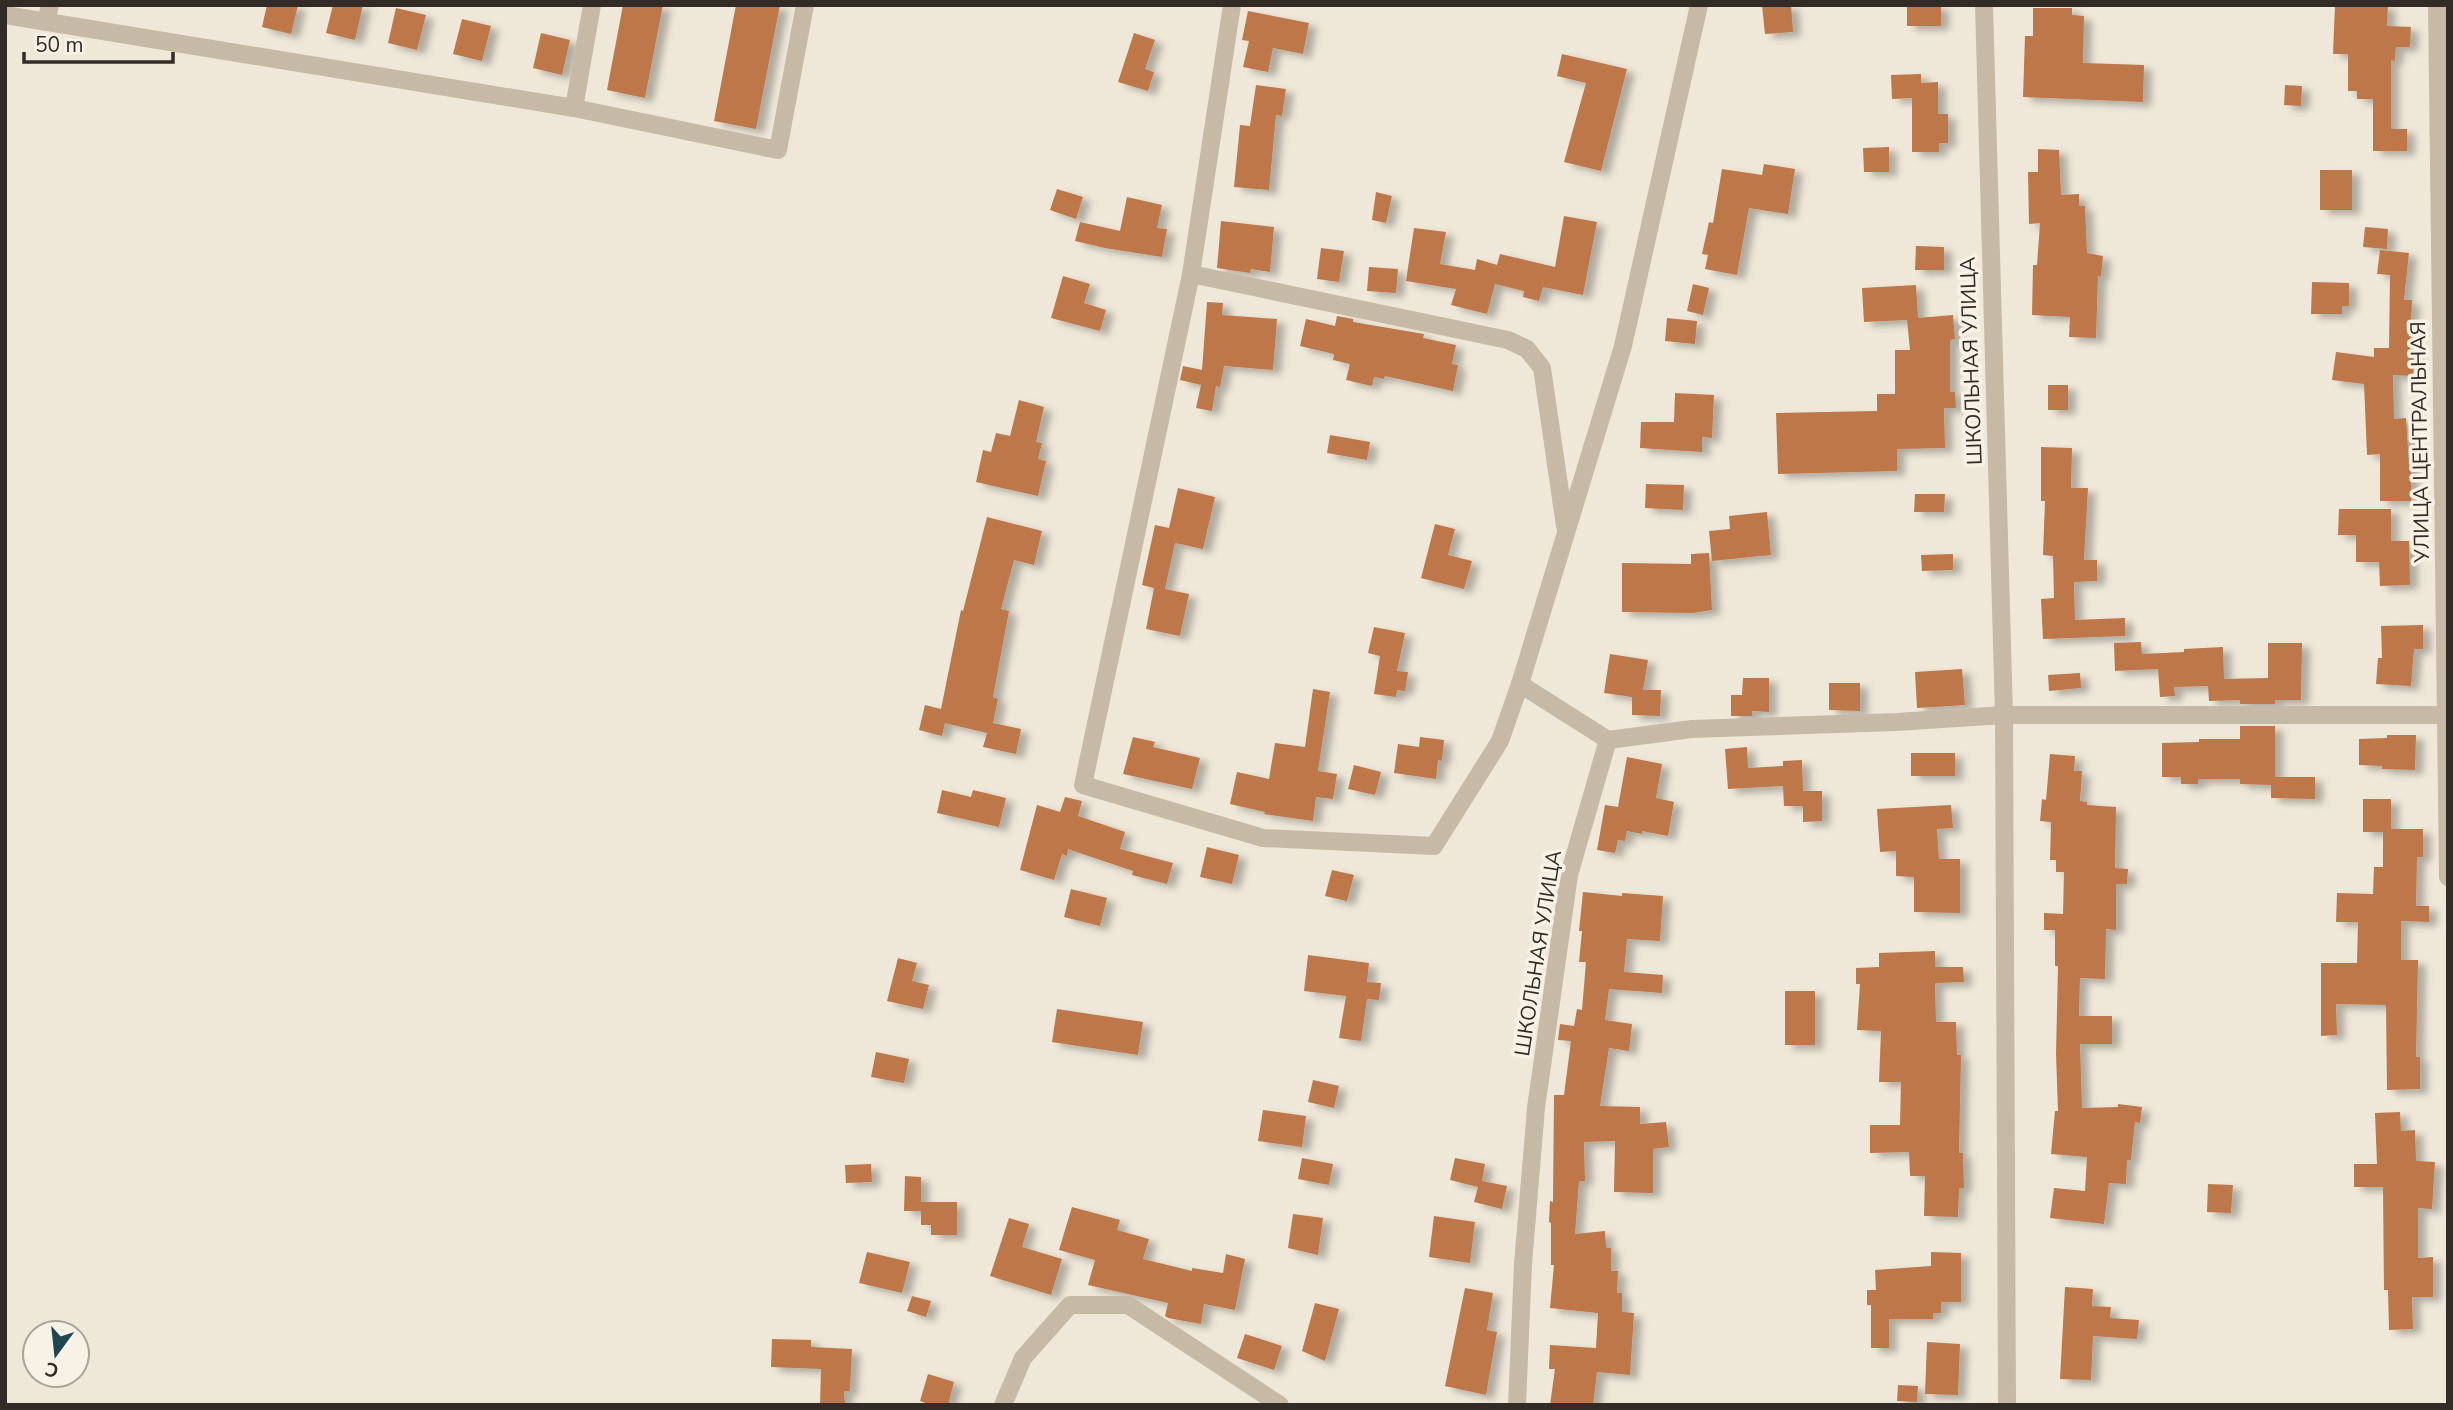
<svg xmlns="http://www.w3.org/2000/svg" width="2453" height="1410" viewBox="0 0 2453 1410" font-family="'Nunito Sans',sans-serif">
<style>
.building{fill:#bd7749;filter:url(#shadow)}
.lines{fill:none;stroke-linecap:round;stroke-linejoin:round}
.minor{stroke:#c6baa6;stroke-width:18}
.tertiary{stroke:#c6baa6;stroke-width:18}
.labels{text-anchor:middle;stroke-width:7;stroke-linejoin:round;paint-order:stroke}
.street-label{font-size:21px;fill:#332c26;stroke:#f7f2e5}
</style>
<defs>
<filter id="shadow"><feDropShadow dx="8" dy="4.5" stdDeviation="3.5" flood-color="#0004"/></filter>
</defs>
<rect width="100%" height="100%" fill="#efe8d9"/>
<g class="building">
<path d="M267 5H298L291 34 262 27Z"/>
<path d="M333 5H363L355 40 326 33Z"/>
<path d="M623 5H663L645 98 607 90Z"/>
<path d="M736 5H780L756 129 714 121Z"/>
<path d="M1762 5H1791L1793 32 1765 34Z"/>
<rect x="1907" y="5" width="34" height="21"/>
<path d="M2335 5H2388L2387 26 2411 27 2410 47H2396L2395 61 2391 60V129H2407V151H2373V99H2357V91H2348V54H2333Z"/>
<path d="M396 8 426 15 417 50 388 43Z"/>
<path d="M2033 8H2072V15L2084 16 2083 63 2144 65 2143 102 2023 97 2025 36H2033Z"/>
<path d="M1248 11 1309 23 1303 54 1273 48 1268 72 1243 67 1249 41 1242 40Z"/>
<path d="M462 19 491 26 482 61 453 54Z"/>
<path d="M541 33 570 40 562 75 533 68Z"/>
<path d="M1134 33 1155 40 1145 69 1154 72 1148 91 1118 82Z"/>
<path d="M1562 54 1627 69 1601 171 1564 162 1586 83 1557 76Z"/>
<path d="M1921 74V83L1938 82V114H1948V143H1939V152H1912V98L1892 99 1891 75Z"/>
<path d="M1256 85 1286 89 1282 116 1276 115 1269 190 1234 187 1240 125 1250 126Z"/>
<path d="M2285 85 2302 86 2301 106 2284 105Z"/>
<path d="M1889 147V172H1864L1863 148Z"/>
<path d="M2038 149 2059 150 2061 195 2079 194V206H2085L2087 253 2103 256 2101 277 2098 276 2096 338 2069 337 2070 317 2032 315 2033 265H2037L2040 223 2029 224 2028 172H2038Z"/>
<path d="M1764 164 1795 169 1788 214 1749 208 1737 275 1705 269 1708 255 1702 254 1709 222 1713 223 1722 169 1762 175Z"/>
<rect x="2320" y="170" width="32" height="40"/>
<path d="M1057 189 1083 197 1076 219 1050 210Z"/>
<path d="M1376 192 1392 196 1386 223 1372 220Z"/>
<path d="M1127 197 1162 205 1157 228 1167 229 1162 257 1105 248 1075 241 1080 222 1120 231Z"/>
<path d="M1564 216 1597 222 1583 295 1543 287 1539 301 1523 297 1524 291 1495 284 1487 314 1451 305 1456 289 1406 281 1414 228 1446 232 1440 264 1475 270 1477 259 1497 265 1500 254 1555 267Z"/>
<path d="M1221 221 1274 227 1270 272 1251 269 1250 273 1217 268Z"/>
<path d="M2365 227 2388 229 2387 249 2363 247Z"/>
<path d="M1916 246 1944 247V270H1915Z"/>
<path d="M1321 248 1344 251 1339 282 1317 279Z"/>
<path d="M2380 250 2409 253 2404 300H2412L2410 350H2414L2413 376 2393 375 2394 419 2406 418 2409 464H2411V501H2380V454L2367 455 2364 384 2332 380 2336 352 2374 357V348H2389L2390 275 2377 274Z"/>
<path d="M1369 267 1398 269 1396 293 1367 291Z"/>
<path d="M1063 276 1090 284 1084 303 1106 310 1100 331 1051 318Z"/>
<path d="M2312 282 2349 283V306H2342V314H2311Z"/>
<path d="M1693 284 1709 288 1703 315 1687 311Z"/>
<path d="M1916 285 1918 318 1953 315 1955 339 1950 340V392H1955L1956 408H1944L1945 448 1897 449V471L1778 474 1776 413 1877 411V394H1895V350H1910L1907 320 1864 322 1862 288Z"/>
<path d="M1207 302 1223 303 1222 315 1277 319 1273 370 1224 366 1220 387 1216 386 1212 411 1196 408 1201 385 1180 380 1183 366 1202 370Z"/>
<path d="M1337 316 1353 319V322L1424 334 1423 338 1456 345 1452 364 1458 365 1453 391 1385 376 1384 379 1374 377 1372 386 1346 380 1350 364 1333 360 1334 354 1300 346 1306 319 1335 326Z"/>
<path d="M1667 318 1697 321 1695 344 1665 341Z"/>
<rect x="2048" y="385" width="20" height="25"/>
<path d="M1675 393 1714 395 1712 438 1702 437V452L1640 448 1641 422H1674Z"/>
<path d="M1019 400 1044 407 1036 442 1042 443 1038 459 1046 461 1038 496 976 482 983 450 991 452 996 433 1010 436Z"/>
<path d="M1330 435 1370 442 1367 460 1327 453Z"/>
<path d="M2041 447 2072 448 2071 488H2088L2084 560H2097V581L2074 582 2075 620 2125 618V636L2043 639 2041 599 2054 598 2053 556 2043 555 2045 501H2041Z"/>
<path d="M1646 484 1684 485 1683 510 1645 508Z"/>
<path d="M1178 488 1215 497 1203 549 1175 543 1165 589 1189 594 1180 636 1146 629 1154 588 1142 585 1155 525 1169 528Z"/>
<path d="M1915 494H1945L1944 512H1914Z"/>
<path d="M2339 509H2391V541H2409L2410 585 2380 586 2379 562H2356V535H2338Z"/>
<path d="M1767 512 1771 555 1712 561 1709 531 1730 529 1729 516Z"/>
<path d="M987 517 1042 531 1034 565 1014 560 1001 609 1009 611 993 697 998 699 993 723 1021 729 1016 754 983 747 987 733 945 723 942 736 919 730 925 705 941 709 961 610 963 611Z"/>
<path d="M1435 524 1455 529 1448 555 1472 561 1464 589 1421 578Z"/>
<path d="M1709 553 1712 610 1693 613 1622 612V563L1691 564V554Z"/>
<path d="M1953 554V570L1922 571 1921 555Z"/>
<path d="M2423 625V649H2414L2411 686 2376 684 2378 658H2382L2381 626Z"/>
<path d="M1374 627 1405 633 1397 671 1408 672 1405 691 1397 690 1396 697 1374 694 1380 656 1368 653Z"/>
<path d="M2141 642 2142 654 2184 652V649L2223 647 2224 679 2268 678V643H2302L2301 700H2275V704H2240V700L2209 701 2208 686 2174 687 2175 696 2160 697 2158 669 2115 671 2114 643Z"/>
<path d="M1610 654 1648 660 1643 690H1661L1660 716 1632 715V697L1604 693Z"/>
<path d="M1962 669 1965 705 1917 708 1915 672Z"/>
<path d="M2080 673 2081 688 2049 691 2048 675Z"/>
<path d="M1743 678H1769V712L1752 711V716H1731V695H1742Z"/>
<path d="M1829 683H1860V711L1829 710Z"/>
<path d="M1313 689 1330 692 1318 771 1337 774 1333 799 1316 797 1313 821 1264 814 1265 812 1230 804 1237 772 1269 779 1275 743 1305 747Z"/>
<path d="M2240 726H2275V777H2315V799L2271 798V785L2240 784V779H2198V784H2181V777H2162V743L2199 742V739H2240Z"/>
<path d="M2387 735H2416L2415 770 2382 769V766L2359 765V739L2387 738Z"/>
<path d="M1133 737 1155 742 1153 747 1200 758 1192 789 1123 774Z"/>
<path d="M1420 737 1444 740 1442 761 1438 760 1436 779 1394 773 1398 744 1419 747Z"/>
<path d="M1747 747 1748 768 1783 766V761L1802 760 1803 791H1822V821L1803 822V806H1784L1783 786 1728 789 1725 749Z"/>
<rect x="1911" y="753" width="44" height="23"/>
<path d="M2050 754 2075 756 2074 771H2082L2080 801 2087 802V805L2116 807 2115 868 2128 869 2127 884H2116V930L2106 929 2105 979 2080 978 2079 1016H2112V1044H2080L2082 1108 2118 1107V1104L2142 1107 2140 1123 2135 1122 2131 1160H2127L2126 1184 2109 1183 2104 1224 2050 1218 2054 1188 2085 1191 2087 1157 2051 1154 2055 1111H2058L2056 1054 2058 966H2055V930H2044V913L2063 914 2064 872H2056V860H2050L2051 822 2040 821 2042 799 2046 800Z"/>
<path d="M1627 757 1662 764 1656 798 1674 802 1668 836 1642 831V834L1627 831 1625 841 1618 840 1615 853 1597 850 1605 805 1618 807Z"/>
<path d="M1354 765 1381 772 1375 795 1348 789Z"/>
<path d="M942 790 971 797 973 790 1006 798 999 827 937 813Z"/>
<path d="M1065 797 1082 801 1078 816 1125 832 1120 849 1173 863 1167 884 1132 875 1133 871 1068 849 1067 856 1062 854 1054 880 1020 870 1037 805 1060 812Z"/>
<path d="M2363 799H2391V829H2423V857H2417L2416 906H2429V922L2401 921V960H2418L2416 1057H2420V1089L2387 1090 2386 1005 2336 1004 2337 1035 2321 1036V963H2357L2358 922H2336L2337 893 2373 894 2374 867H2383V832H2363Z"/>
<path d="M1951 805 1953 828 1937 829 1939 859H1960V913L1914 912V877L1896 876V851L1880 852 1877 809Z"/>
<path d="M1207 847 1239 855 1232 884 1200 877Z"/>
<path d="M1332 870 1354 875 1347 901 1325 896Z"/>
<path d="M1071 889 1107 898 1100 926 1064 917Z"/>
<path d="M1583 892 1622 896V893L1663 896 1660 941 1627 939 1624 972 1663 975 1662 993 1609 989 1605 1020 1632 1024 1629 1051 1609 1048 1600 1106 1640 1107V1124L1666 1122 1669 1147 1653 1149V1193L1614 1192 1615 1141 1584 1142 1585 1181H1579L1575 1234 1605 1231 1606 1248H1611V1271H1618L1617 1293H1622V1312L1634 1313 1630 1375 1597 1372 1593 1405H1550L1555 1369H1549L1550 1345 1596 1348 1598 1313 1550 1308 1554 1265H1551V1223L1549 1222 1550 1201 1553 1202 1554 1095H1564L1571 1041 1558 1040 1560 1024 1574 1026 1577 1009 1582 1010 1586 962H1579L1582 931H1579Z"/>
<path d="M1935 951V967H1963L1964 982 1935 983 1936 1022H1956L1957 1055H1961L1959 1153H1963L1964 1188H1959L1958 1217 1924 1216 1925 1176H1910L1909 1152 1870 1153V1125H1900L1901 1082H1879L1881 1031 1857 1030 1860 984H1856V968L1879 967V953Z"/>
<path d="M1308 955 1369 963 1367 982 1381 983 1379 1000 1367 999 1361 1041 1339 1038 1346 996 1304 991Z"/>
<path d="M898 958 917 963 912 981 929 985 923 1009 887 1001Z"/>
<rect x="1785" y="991" width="30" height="54"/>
<path d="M1057 1009 1143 1022 1138 1055 1052 1042Z"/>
<path d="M876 1052 909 1059 904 1083 871 1077Z"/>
<path d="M1313 1080 1339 1086 1334 1108 1308 1102Z"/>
<path d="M1263 1110 1306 1116 1302 1147 1258 1141Z"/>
<path d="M2400 1112 2401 1131 2415 1130 2416 1161 2435 1162 2432 1209 2418 1208V1258L2433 1257V1297H2412L2413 1329 2389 1330 2388 1290H2384L2383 1187H2354V1164H2377L2375 1113Z"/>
<path d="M1302 1158 1333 1164 1329 1185 1298 1179Z"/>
<path d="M1455 1158 1485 1164 1482 1181 1507 1186 1502 1209 1474 1202 1478 1187 1450 1180Z"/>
<path d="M871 1164 872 1182 846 1183 845 1165Z"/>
<path d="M905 1176 921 1177V1202H957V1235H931V1225H921V1209V1211H904Z"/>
<path d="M2208 1184 2233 1185 2231 1213 2207 1212Z"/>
<path d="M1072 1207 1120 1220 1117 1230 1149 1239 1143 1259 1192 1271V1268L1223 1273 1226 1254 1245 1259 1235 1310 1204 1304 1201 1324 1168 1318 1165 1316 1168 1303 1088 1285 1095 1260 1059 1250Z"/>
<path d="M1293 1214 1323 1218 1318 1255 1288 1248Z"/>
<path d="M1434 1216 1475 1222 1470 1263 1429 1257Z"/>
<path d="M1009 1218 1029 1224 1022 1247 1062 1259 1051 1295 990 1276Z"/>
<path d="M867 1252 910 1262 902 1293 859 1283Z"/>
<path d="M1931 1252 1961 1253V1302H1941V1313H1933V1319H1889V1348H1871V1305H1867V1290H1876L1875 1270 1931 1266Z"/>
<path d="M2065 1287 2093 1289 2092 1306 2111 1307 2110 1318 2139 1320 2137 1339 2093 1336 2091 1380 2060 1379Z"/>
<path d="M1465 1288 1493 1293 1487 1330 1497 1332 1486 1395 1445 1386Z"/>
<path d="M912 1296 931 1301 926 1317 907 1311Z"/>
<path d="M1315 1303 1339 1309 1325 1361 1302 1351Z"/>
<path d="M1245 1334 1282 1346 1274 1370 1237 1358Z"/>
<path d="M772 1339 811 1340V1347L852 1349 850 1391H844L845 1405H820L821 1369 771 1367Z"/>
<path d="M1927 1342 1960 1344 1958 1395 1925 1394Z"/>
<path d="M928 1374 954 1382 948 1405H931L920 1401Z"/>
<path d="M1898 1385 1918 1386 1917 1402 1897 1401Z"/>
</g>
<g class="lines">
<g class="minor">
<path d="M1232 5 1191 274 1083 785 1263 838 1434 846 1500 741 1520 684 1623 346 1699 5"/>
<path d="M1984 5 2004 715 2007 1405"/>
<path d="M5 15 574 108 778 150 805 5"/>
<path d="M46 22 50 5"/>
<path d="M574 108 592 5"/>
<path d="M1191 274 1508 340 1527 349 1542 368 1565 526"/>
<path d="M1520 684 1608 740"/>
<path d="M1608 740 1692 729 1897 722 2004 715H2448"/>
<path d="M1003 1405 1023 1358 1070 1305H1128L1280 1405"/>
<path d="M1517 1405 1523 1264 1536 1108 1569 875 1608 740"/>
</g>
<path class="tertiary" d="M2437 5 2448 877"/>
</g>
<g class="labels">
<g class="street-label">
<text transform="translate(1971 361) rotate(-92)" y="7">ШКОЛЬНАЯ УЛИЦА</text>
<text transform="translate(2420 442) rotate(-91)" y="7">УЛИЦА ЦЕНТРАЛЬНАЯ</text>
<text transform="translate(1538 953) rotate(-81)" y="7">ШКОЛЬНАЯ УЛИЦА</text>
</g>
</g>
<rect width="2453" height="1410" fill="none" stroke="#332c26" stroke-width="14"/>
<g transform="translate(56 1354) rotate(195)"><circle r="33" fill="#f7f2e5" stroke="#a9a399" stroke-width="2"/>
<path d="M0-5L12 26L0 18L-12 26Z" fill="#1f4651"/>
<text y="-10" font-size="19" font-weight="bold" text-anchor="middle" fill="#332c26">С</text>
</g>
<path d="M24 52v10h149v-10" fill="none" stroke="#332c26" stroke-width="3.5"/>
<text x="35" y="52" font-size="21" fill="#332c26" stroke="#f7f2e5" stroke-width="5" paint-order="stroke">50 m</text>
</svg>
